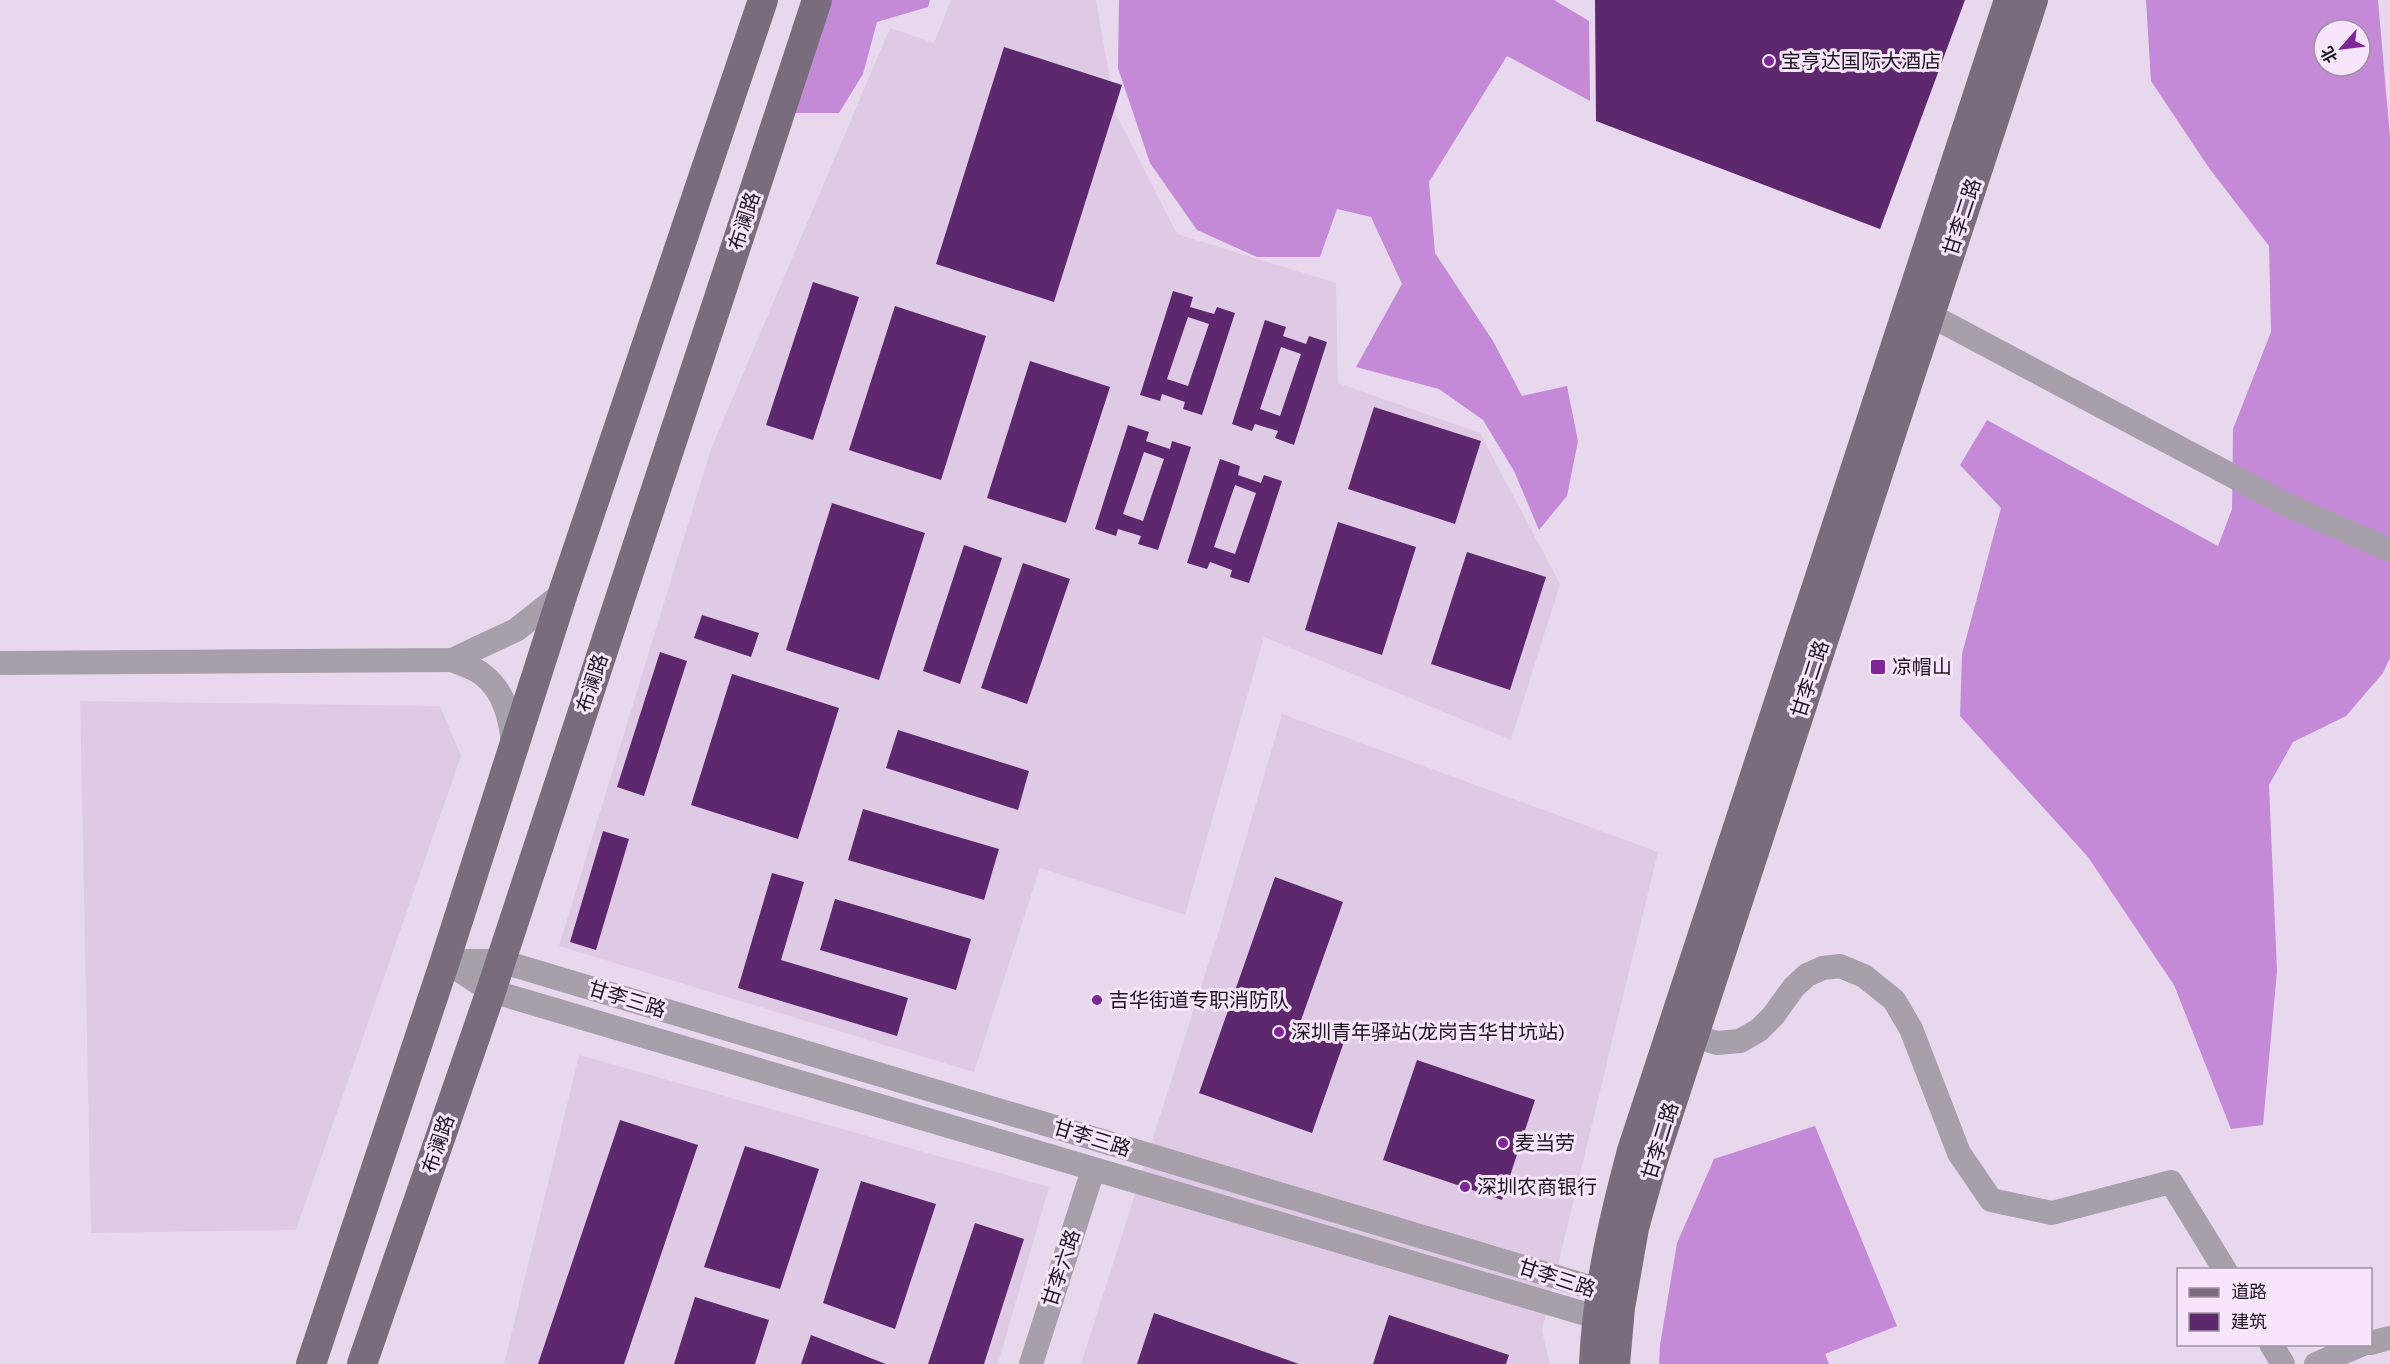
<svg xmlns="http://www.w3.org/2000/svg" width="2390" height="1364" viewBox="0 0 2390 1364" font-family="Karla,'Noto Sans SC',sans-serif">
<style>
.built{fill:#dfcae6}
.forest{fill:#c58ad7;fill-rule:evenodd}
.building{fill:#5e286e;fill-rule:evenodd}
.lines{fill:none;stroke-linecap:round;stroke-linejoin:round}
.minor{stroke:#a7a0aa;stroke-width:24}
.major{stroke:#796d7d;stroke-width:30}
.poi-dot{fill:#7d2695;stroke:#f6e5fb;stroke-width:2}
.labels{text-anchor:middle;stroke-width:6;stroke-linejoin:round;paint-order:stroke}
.poi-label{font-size:20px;fill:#1b151d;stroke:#f6e5fb;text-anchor:start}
.street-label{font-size:20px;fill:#1b151d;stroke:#f6e5fb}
</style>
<rect width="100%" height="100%" fill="#e8d8ee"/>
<g class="built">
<path d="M951 0H1096L1116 114 1177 234 1336 283 1338 383 1480 433 1560 584 1511 740 1264 637 1185 915 1040 868 974 1072 559 946 711 449 890 28 934 43Z"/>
<path d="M80 701 440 706 461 756 296 1230 91 1233Z"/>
<path d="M1282 714 1658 852 1542 1331 1550 1364H1081L1220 927Z"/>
<path d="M579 1055 1049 1187 998 1364H504Z"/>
</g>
<g class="forest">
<path d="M827 0H930L928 7 877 22 863 74 839 113H790Z"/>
<path d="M1119 0H1554L1589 21 1590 101 1507 56 1429 182 1435 253 1493 341 1522 396 1567 386 1578 441 1567 496 1539 530 1514 471 1483 420 1439 389 1356 367 1402 284 1371 217 1337 209 1320 257H1257L1197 230 1150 163 1118 68Z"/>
<path d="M2146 0H2378L2390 137V658L2383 673 2346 716 2293 742 2269 785 2277 971 2263 1125 2231 1129 2174 985 2088 857 1960 716 1962 654 2001 508 1960 465 1987 420 2218 546 2232 509 2233 429 2271 332 2269 246 2209 168 2151 81ZM2324 30H2360V66H2324Z"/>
<path d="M1815 1126 1897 1326 1825 1354 1829 1364H1659L1660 1345 1677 1243 1714 1159Z"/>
</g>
<g class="building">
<path d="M1595 0H1965L1880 229 1596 121Z"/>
<path d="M1004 47 1122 85 1054 302 936 264Z"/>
<path d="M813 282 859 297 813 440 766 425Z"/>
<path d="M1173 291 1193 297 1190 307 1214 314 1217 307 1235 313 1202 415 1183 409 1185 402 1162 394 1160 401 1140 395ZM1188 317 1209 324 1188 386 1167 379Z"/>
<path d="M895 306 986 336 941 480 849 450Z"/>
<path d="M1265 320 1286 327 1283 336 1306 344 1309 336 1327 342 1294 445 1275 438 1278 431 1255 424 1252 431 1232 424ZM1281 347 1301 354 1280 416 1260 409Z"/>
<path d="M1030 361 1110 387 1066 523 987 498Z"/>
<path d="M1374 407 1481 441 1455 524 1348 489Z"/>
<path d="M1128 425 1149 432 1146 441 1170 449 1172 441 1191 447 1158 550 1138 544 1141 536 1118 529 1116 536 1095 529ZM1144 452 1164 459 1143 521 1123 514Z"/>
<path d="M1220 459 1240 466 1238 475 1261 483 1264 475 1282 481 1249 583 1230 577 1232 570 1210 562 1207 569 1187 563ZM1235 485 1256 493 1235 554 1214 547Z"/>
<path d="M832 503 925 533 879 680 786 650Z"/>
<path d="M1338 522 1416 547 1382 655 1305 630Z"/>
<path d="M964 545 1002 558 960 684 923 671Z"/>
<path d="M1467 552 1546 577 1510 690 1431 664Z"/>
<path d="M1023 563 1070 579 1027 704 981 688Z"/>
<path d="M702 615 759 633 751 657 694 638Z"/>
<path d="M660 652 687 661 644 796 617 787Z"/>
<path d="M732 674 839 708 798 839 691 805Z"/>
<path d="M898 730 1029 771 1018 810 886 768Z"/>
<path d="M863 809 999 849 984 900 848 860Z"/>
<path d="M603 831 629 839 596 950 570 942Z"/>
<path d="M772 873 804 882 781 960 908 998 897 1036 738 988Z"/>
<path d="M1275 877 1343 902 1300 1023 1345 1039 1312 1133 1199 1093Z"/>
<path d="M835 899 971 939 956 990 820 950Z"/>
<path d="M1417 1060 1535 1100 1502 1200 1383 1160Z"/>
<path d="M620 1120 698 1145 624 1364H538Z"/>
<path d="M745 1146 819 1169 780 1289 704 1267Z"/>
<path d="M861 1181 936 1204 895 1329 823 1303Z"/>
<path d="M975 1223 1024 1239 984 1364H928Z"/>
<path d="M695 1297 769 1320 755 1364H674Z"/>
<path d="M1154 1313 1299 1364H1137Z"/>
<path d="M1389 1315 1509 1355 1506 1364H1373Z"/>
<path d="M811 1335 886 1364H801Z"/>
</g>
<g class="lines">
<g class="minor">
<path d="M1930 315 2287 505 2390 550"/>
<path d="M452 660C461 664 474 668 482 674 505 691 511 720 513 746"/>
<path d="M0 663 452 660 516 630 563 593"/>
<path d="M445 961H500L1600 1290 1620 1308 1596 1317 491 991Z"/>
<path d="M1693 1036 1717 1043 1740 1041 1759 1030 1773 1016 1794 987 1807 975 1823 968 1840 966 1864 976 1894 1000 1911 1029 1959 1153 1991 1200 2052 1213 2171 1182 2225 1270"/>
<path d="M2370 1343 2390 1338"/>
<path d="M2271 1344 2283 1364"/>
<path d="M1031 1364 1092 1173"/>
<path d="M2316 1364 2363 1344"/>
</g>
<g class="major">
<path d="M311 1364 445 961 563 593 763 0"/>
<path d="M362 1364 491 991 817 0"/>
<path d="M1594 1364C1597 1291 1613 1222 1632 1151L2009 0"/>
<path d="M1615 1364 1620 1308 1634 1228 1653 1160 2033 0"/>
</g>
</g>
<g class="poi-dot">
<circle cx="1769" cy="61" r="6"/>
<rect x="1870" y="659" width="16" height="16" rx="3"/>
<circle cx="1097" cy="1000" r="6"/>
<circle cx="1279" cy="1032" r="6"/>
<circle cx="1503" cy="1143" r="6"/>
<circle cx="1465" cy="1187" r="6"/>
</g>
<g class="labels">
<g class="poi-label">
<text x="1781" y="68">宝亨达国际大酒店</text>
<text x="1892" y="674">凉帽山</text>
<text x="1109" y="1007">吉华街道专职消防队</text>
<text x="1291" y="1039">深圳青年驿站(龙岗吉华甘坑站)</text>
<text x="1515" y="1150">麦当劳</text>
<text x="1477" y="1194">深圳农商银行</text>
</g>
<g class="street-label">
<text transform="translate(1962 217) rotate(-72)" y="7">甘李二路</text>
<text transform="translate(744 221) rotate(-72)" y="7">布澜路</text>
<text transform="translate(1810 679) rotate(-72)" y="7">甘李二路</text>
<text transform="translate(592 683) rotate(-72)" y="7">布澜路</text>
<text transform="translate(627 999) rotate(17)" y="7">甘李三路</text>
<text transform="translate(1092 1138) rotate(17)" y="7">甘李三路</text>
<text transform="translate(1660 1141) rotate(-73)" y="7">甘李二路</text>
<text transform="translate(438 1144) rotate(-71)" y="7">布澜路</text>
<text transform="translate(1061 1268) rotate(-72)" y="7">甘李六路</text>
<text transform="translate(1557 1278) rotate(18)" y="7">甘李三路</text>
</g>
</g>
<rect x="2177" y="1268" width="195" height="78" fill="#f6e5fb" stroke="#9e92a2" stroke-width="1.5"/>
<rect x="2189" y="1288" width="30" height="9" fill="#796d7d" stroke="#9e92a2" stroke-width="1.5"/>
<text x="2231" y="1298" font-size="18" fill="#1b151d">道路</text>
<rect x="2189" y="1313" width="30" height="18" fill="#5e286e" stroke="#9e92a2" stroke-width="1.5"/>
<text x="2231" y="1328" font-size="18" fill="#1b151d">建筑</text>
<g transform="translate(2342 48) rotate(242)"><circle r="28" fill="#f6e5fb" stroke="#9e92a2" stroke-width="1.5"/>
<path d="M0-4.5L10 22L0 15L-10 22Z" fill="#7d2695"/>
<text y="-9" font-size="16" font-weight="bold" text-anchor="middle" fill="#1b151d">北</text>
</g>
</svg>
